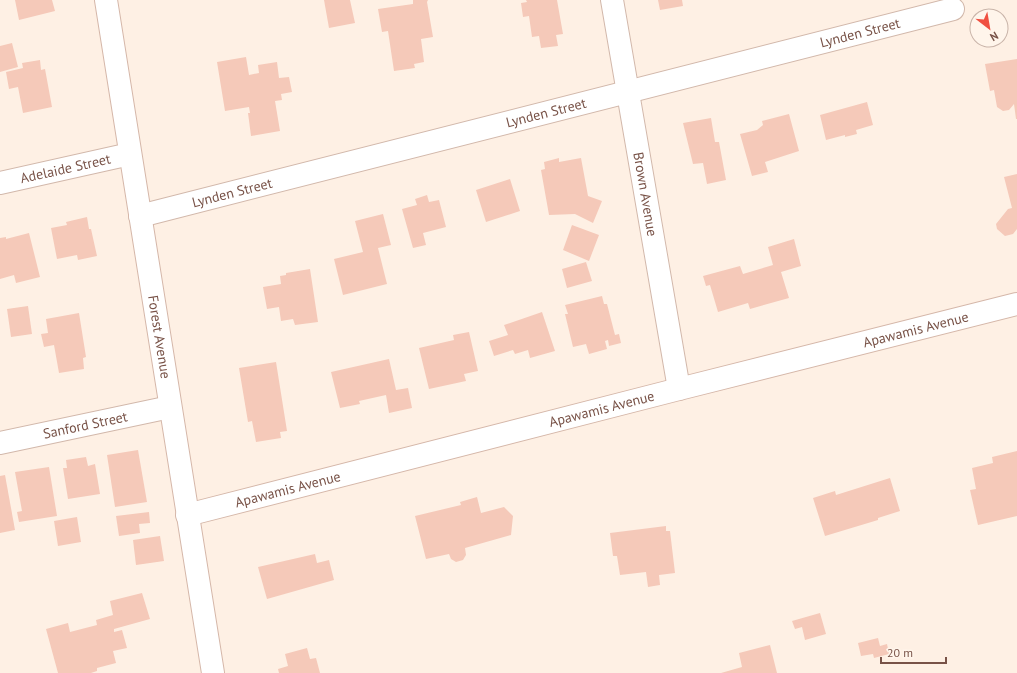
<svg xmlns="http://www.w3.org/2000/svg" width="1017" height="673" viewBox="0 0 1017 673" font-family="'PT Sans',sans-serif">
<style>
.building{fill:#f5c9b9}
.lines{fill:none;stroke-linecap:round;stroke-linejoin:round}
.street-casing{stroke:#d2b8ab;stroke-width:24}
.secondary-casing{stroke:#d5b7a9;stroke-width:24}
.street{stroke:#fff;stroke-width:22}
.secondary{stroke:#fff;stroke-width:22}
.labels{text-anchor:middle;stroke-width:4;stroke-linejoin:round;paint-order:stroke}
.street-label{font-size:14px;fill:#785247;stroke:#fff5eb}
</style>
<rect width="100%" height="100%" fill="#fef0e4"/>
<g class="building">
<path d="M15 0H52L55 11 19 20Z"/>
<path d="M324 0H350L355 23 329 28Z"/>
<path d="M413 0H428L427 2 433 37 421 39 424 62 414 64 415 68 394 71 388 31 382 32 378 9 413 4Z"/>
<path d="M526 0H557L563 34 556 35 558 46 541 48 539 36 532 37 529 16 523 17 521 3 527 2Z"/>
<path d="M658 0H682L683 6 660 10Z"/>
<path d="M12 43 18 67 0 72V46Z"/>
<path d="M246 57 249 75 259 73 258 65 277 62 279 78 289 77 292 92 281 94 282 100 275 101 280 131 251 136 248 113H250L249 107 225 111 217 62Z"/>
<path d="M1017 59V119H1016L1014 104 1009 110 1003 111 997 107 994 90 990 91 985 64Z"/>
<path d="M40 60 41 70 45 69 52 107 23 113 18 87 9 89 6 72 23 68 22 63Z"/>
<path d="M867 102 873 125 856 130 857 134 845 137V135L826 140 820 115Z"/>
<path d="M789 114 799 151 765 162 768 172 752 176 740 134 757 130 763 125 762 121Z"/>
<path d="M711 118 715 142H719L726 180 707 184 703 163 693 164 683 123Z"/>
<path d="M559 158V162L581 158 588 196 602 201 593 223 575 214 549 215 541 170 545 169 544 162Z"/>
<path d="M1017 174V229L1013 234 1005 236 997 229 996 224 1008 209 1012 208 1004 177Z"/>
<path d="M510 179 520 211 486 222 476 190Z"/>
<path d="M427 195 429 202 439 200 446 227 423 233 426 245 413 248 402 209 417 205 415 199Z"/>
<path d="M383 214 391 245 378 248 387 284 343 295 334 259 363 252 355 221Z"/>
<path d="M87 217 89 229H91L97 256 78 260 77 255 57 259 51 228 67 225 66 222Z"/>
<path d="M572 225 599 235 589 261 563 250Z"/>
<path d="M29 233 40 277 16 283 14 275 0 279V238L6 237V239Z"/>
<path d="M794 239 801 266 781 272 789 298 750 309 748 303 718 312 710 285 706 286 703 276 740 266 743 274 773 265 768 247Z"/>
<path d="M586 262 592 281 567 288 562 269Z"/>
<path d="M310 269 318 322 295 325 293 319 281 321 279 307 267 309 263 287 281 284 280 276 286 275V273Z"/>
<path d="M602 296 604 304H607L615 335 619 334 621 343 609 346 608 340 605 341 607 349 589 354 586 344 573 347 565 314H568L565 305Z"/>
<path d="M28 306 32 334 11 337 7 309Z"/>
<path d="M542 312 555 351 530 358 528 350 515 354 513 350 494 356 489 341 508 335 504 325Z"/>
<path d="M79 313 86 357 83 358 84 369 59 373 54 345 44 347 41 334 48 333 46 319Z"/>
<path d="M469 332 478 371 464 374 466 381 429 389 419 348 454 340 453 335Z"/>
<path d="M389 359 396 390 408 388 412 408 389 413 386 395 359 401 360 404 340 408 331 372Z"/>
<path d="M276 362 287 431 280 432 281 438 256 442 252 421 248 422 239 368Z"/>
<path d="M138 450 147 502 115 507 107 455Z"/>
<path d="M1017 451V516L978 525 970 490 976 489 972 468 993 463 992 457Z"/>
<path d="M86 457 88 466 95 464 100 494 68 499 63 468H67L66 460Z"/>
<path d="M49 467 57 516 19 522 17 512 22 511 15 472Z"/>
<path d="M5 475 15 530 0 533V476Z"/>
<path d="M890 478 900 511 878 518V520L825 536 813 498 835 491 836 495Z"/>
<path d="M477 497 481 513 504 507 513 516 511 535 465 548 466 555 463 560 456 562 451 559 449 554 426 559 415 516 461 505 460 502Z"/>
<path d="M149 512 150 523 139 524 140 533 119 536 116 516Z"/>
<path d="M77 517 81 542 58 546 54 521Z"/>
<path d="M666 526V531H670L675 573 659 575 660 585 648 587 646 572 620 575 617 556H613L610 533Z"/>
<path d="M160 536 164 561 136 565 133 540Z"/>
<path d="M315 554 317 563 329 560 334 580 267 599 258 567Z"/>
<path d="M142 593 150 619 114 629V632L122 630 127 648 113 651 116 663 97 668V671L91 673H58L46 629 68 623 70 632 97 625 96 620 113 615 110 601Z"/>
<path d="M820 613 826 634 805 640 802 627 795 629 792 621Z"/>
<path d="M878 638 880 646 887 644 889 654 874 658 873 654 861 656 858 643Z"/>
<path d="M770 645 777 673H721L742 667 739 653Z"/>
<path d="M307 648 310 659 316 658 320 673H279L278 669 288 666 285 654Z"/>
</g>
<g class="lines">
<defs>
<g id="street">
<path id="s1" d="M612 0 679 389"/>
<path id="s2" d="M0 183 130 154"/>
<path id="s3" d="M140 216 953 9"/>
<path id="s4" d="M0 443 170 407"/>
</g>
<g id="secondary">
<path id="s5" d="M106 0 213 673"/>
<path id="s6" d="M187 515 679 389 1017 304"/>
</g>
</defs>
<use href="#street" class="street-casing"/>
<use href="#secondary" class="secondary-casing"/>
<use href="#street" class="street"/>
<use href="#secondary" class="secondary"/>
</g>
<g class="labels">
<g class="street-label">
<text dy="5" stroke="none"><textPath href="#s3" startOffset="743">Lynden Street</textPath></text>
<text dy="5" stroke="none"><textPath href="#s3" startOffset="419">Lynden Street</textPath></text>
<text dy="5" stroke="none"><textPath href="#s2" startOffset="67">Adelaide Street</textPath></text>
<text dy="5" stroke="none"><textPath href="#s3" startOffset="95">Lynden Street</textPath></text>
<text dy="5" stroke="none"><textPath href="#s1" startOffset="197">Brown Avenue</textPath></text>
<text dy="5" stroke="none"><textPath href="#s6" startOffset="752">Apawamis Avenue</textPath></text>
<text dy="5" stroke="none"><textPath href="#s5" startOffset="341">Forest Avenue</textPath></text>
<text dy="5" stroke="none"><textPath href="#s6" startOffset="428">Apawamis Avenue</textPath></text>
<text dy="5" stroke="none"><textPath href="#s4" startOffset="87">Sanford Street</textPath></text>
<text dy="5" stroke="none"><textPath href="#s6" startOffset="104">Apawamis Avenue</textPath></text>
</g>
</g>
<g transform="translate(989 28) rotate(149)"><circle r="19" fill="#fff5eb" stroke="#c9b4a9"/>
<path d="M0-3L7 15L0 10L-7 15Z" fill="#f05041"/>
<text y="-6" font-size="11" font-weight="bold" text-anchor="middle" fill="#785247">N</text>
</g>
<path d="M881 657v6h65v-6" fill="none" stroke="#785247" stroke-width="2"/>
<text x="887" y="657" font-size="12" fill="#785247" stroke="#fff5eb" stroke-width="3" paint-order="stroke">20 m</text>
</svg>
